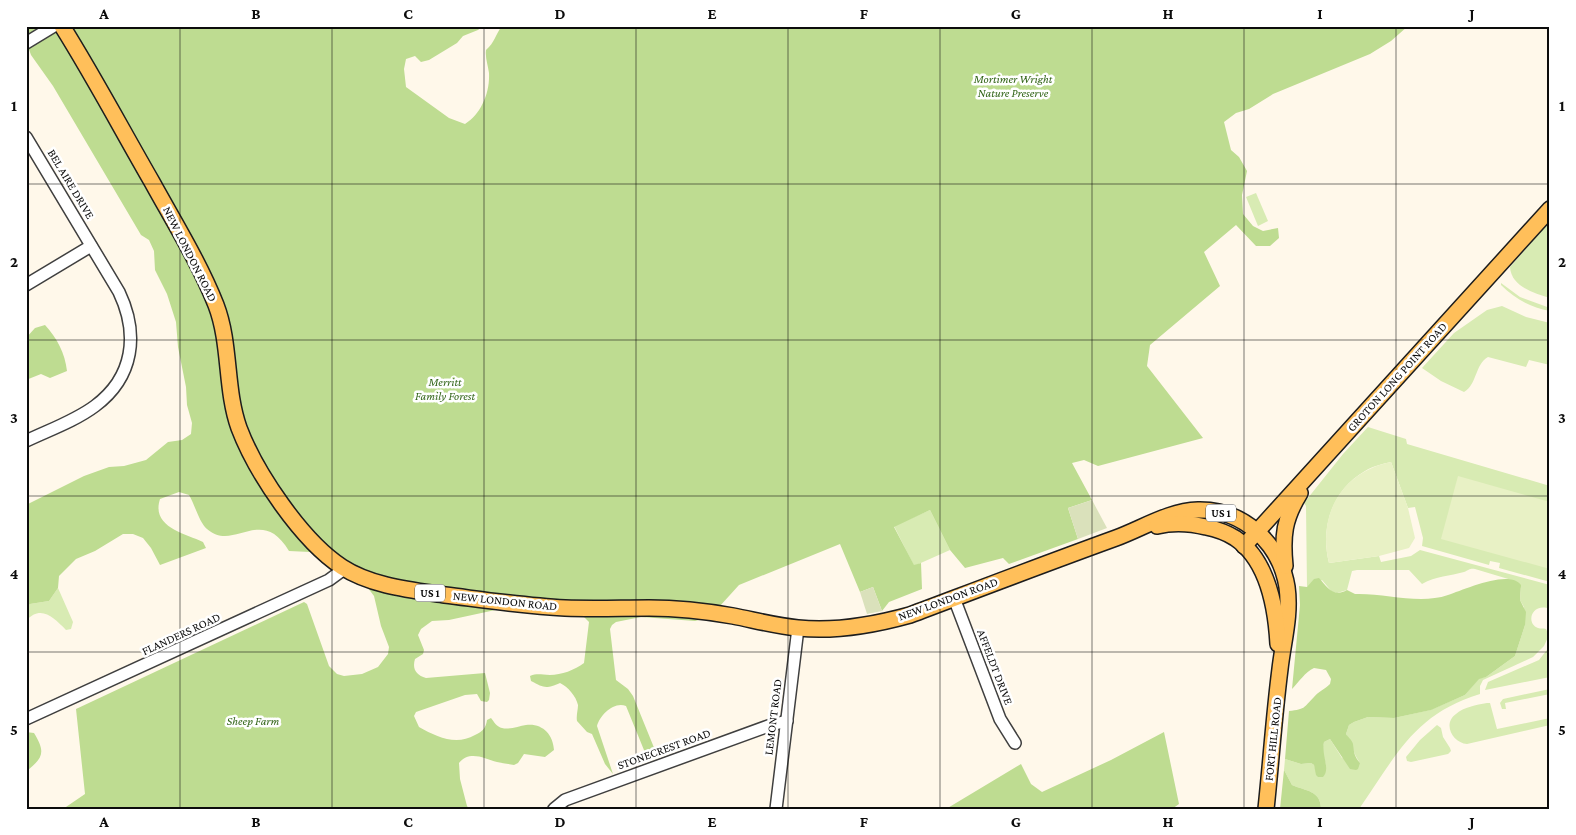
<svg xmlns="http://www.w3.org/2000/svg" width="1576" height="835" viewBox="0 0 1576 835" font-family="'Crimson Pro',serif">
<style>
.green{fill:#d8ebb3}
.forest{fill:#bedc91}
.cemetery{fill:#dae1bb}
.pitch{fill:#e8f1c5}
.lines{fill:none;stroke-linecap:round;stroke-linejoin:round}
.minor-casing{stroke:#3f3f3f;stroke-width:14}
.major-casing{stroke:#1d1d1d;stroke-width:18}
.minor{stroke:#fff;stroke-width:11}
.major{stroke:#ffbf5a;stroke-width:15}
.grid{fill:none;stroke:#0c0c0c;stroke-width:1;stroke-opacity:0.55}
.labels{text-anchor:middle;stroke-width:5;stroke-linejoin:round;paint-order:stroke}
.shield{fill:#fff;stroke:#555;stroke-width:1}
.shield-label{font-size:11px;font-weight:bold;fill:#0c0c0c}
.park-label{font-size:12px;font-style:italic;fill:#34661a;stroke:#fff}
.street-label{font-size:12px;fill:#0c0c0c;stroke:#fff}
.neatline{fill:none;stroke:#0c0c0c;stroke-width:2}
.grid-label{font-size:16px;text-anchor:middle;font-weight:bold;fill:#0c0c0c}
</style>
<rect width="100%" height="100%" fill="#fff8ea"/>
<g class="green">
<path d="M1256 193 1268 221 1258 226 1246 197Z"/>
<path d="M1550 221V298C1533 293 1511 286 1510 267Z"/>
<path d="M1501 283 1520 297 1550 308V311C1530 307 1515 299 1501 285Z"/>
<path d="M1502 306 1526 317 1550 323V365L1529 360 1526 367 1488 357C1475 364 1477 385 1464 392L1441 381 1422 368 1454 333 1487 310Z"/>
<path d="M1368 427 1406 439 1407 444 1550 486V582L1499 568 1500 563 1490 561 1489 565 1422 546 1423 538 1415 507 1408 508 1391 462C1382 464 1373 466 1365 471 1332 490 1320 527 1329 563L1379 556 1381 562 1411 556 1420 550 1550 585V609C1532 602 1525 623 1538 628 1541 629 1543 628 1546 629L1549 635 1544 646 1533 657 1483 680 1480 686V694C1414 714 1396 756 1359 809H1321C1321 790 1305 791 1292 785L1284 770 1285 759 1301 764 1311 763 1314 765 1316 771 1326 765 1322 751 1324 742 1330 739 1342 758 1360 763C1353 753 1352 744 1346 734L1349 725 1354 722 1368 717 1394 718 1430 710 1465 695 1479 678 1486 677 1515 656 1525 625 1524 607 1520 600 1521 588 1515 581 1475 569C1470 568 1469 570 1464 572 1450 576 1436 576 1422 584L1409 570H1357L1352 571 1347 590 1337 593 1332 592 1322 580 1307 587 1306 506 1304 503 1343 454Z"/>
<path d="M930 510 950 550 914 566 894 526Z"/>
<path d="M58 588 73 622 71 629 66 630C54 618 41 604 26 621V608L30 604 49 601Z"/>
<path d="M1550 646V677L1485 690 1488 682 1539 660Z"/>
<path d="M1550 689V694L1505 703 1506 709H1502L1500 703 1503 699Z"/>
<path d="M1487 703H1490L1497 729 1550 718V725L1467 744C1453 743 1442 724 1456 714 1464 707 1476 705 1487 703Z"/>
<path d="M1437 725 1441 728 1443 737 1450 748 1451 751 1448 754 1411 762 1407 761 1406 757 1420 740Z"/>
</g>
<g class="forest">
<path d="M26 26H483L478 30 463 36 457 43 429 60 421 62 415 56 406 59 404 69 406 87 449 118 465 124C481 114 490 93 489 73 488 65 485 58 486 50 495 42 495 35 502 26H1408L1391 41 1370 54 1273 94 1249 109 1236 113 1224 122 1231 150 1239 157 1247 171 1242 195 1243 214 1253 226 1263 231 1278 228 1279 238 1270 246H1256L1236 225 1204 252 1220 286 1150 345 1147 366 1203 438 1098 466 1084 460 1072 463 1092 500 1068 508 1078 539 1009 564 1003 558 965 568 950 550 930 510 894 527 914 565 921 563 922 589 889 602 882 611 873 587 860 592 840 544 739 585 710 617 695 621 641 617 616 622 612 625 610 629 616 680 628 689 633 696 657 755V758C652 760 650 759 646 755L626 706C614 701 600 715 597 726L613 774 605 764 592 734 587 732 577 721C576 716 578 710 578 705 576 696 568 687 560 683 546 689 544 688 531 681L530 676C538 673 541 675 550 675 561 675 575 670 584 663L589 622 581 614 500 609 449 620 432 621 421 629 418 635 424 650 423 654 415 659C412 669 416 675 426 678L485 673 490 693 489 700 487 702 481 701 477 694 465 695 416 712 414 716 419 727C437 737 456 746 475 735 482 732 486 728 487 720L491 718C494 722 497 727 502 728 509 730 519 726 526 725 542 723 553 734 554 750L545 757 524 754 518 763 514 765C508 764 502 763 497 762 484 758 469 750 459 763L460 779 467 806 469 809H63L85 794 76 709 304 602 307 604 329 666 337 674 344 676 362 674 378 667 388 654 389 647 381 626 374 596 368 588 310 552 289 551C261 504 234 553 207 529 199 522 195 505 189 495L179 492 160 499C151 527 184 533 203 542L206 548 160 565 151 548 143 538 133 534H123L95 551 76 559 59 576 58 588 49 601 30 604 26 608V505L84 476 109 467 124 466 146 460 168 442 182 440 191 434 192 423 187 405 186 387 178 347 176 322 167 294 155 270 154 251 149 240 141 235 53 86 31 55 26 41Z"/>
<path d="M45 325C57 338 65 353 67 371L50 378 41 374 26 380V338L35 328Z"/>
<path d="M1319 578C1327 587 1334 598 1347 590L1355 594C1386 593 1419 605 1448 595 1464 590 1509 569 1521 585L1520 600 1526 612 1525 625 1515 656 1486 677 1479 679 1465 695 1431 710 1394 718 1368 717 1354 722 1349 725 1346 734C1348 737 1352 740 1353 744 1354 752 1354 756 1360 763L1358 769 1356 770 1350 769 1330 739 1324 742C1321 756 1331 768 1323 777H1318L1316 775 1314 765 1311 763 1301 764 1285 759 1289 711C1306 709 1303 708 1314 697 1318 692 1325 689 1330 684L1331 679 1326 670 1314 668C1305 672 1299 682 1292 689L1300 605 1299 586 1307 587 1314 579Z"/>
<path d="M26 732 34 733C45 751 44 757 28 770L26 792Z"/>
<path d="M1164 732 1179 804 1172 809H946L1021 764 1031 784 1042 792 1111 760Z"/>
<path d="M1284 770 1292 785C1305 791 1321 790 1321 809H1280Z"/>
</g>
<g class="cemetery">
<path d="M1092 500 1107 528 1078 539 1068 508Z"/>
<path d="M873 587 882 611 867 614 860 592Z"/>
</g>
<g class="pitch">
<path d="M1391 462 1408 508 1415 538 1409 548 1379 556 1329 563C1317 514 1342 472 1391 462Z"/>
<path d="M1458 476 1550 502V569L1441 539Z"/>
</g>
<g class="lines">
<defs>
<g id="minor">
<path d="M26 43 54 26"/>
<path d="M26 137 119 292C139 334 134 377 95 406 75 421 49 430 26 441"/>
<path d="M26 285 91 246"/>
<path d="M954 598 1000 719 1015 743"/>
<path d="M26 719 329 580 344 569"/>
<path d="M554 809 565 800 771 725 787 721"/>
<path d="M776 809 798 628"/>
</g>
<g id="major">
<path d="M62 26C94 77 122 130 152 182 174 222 199 262 216 305 231 344 225 389 239 428 256 473 302 541 342 567 371 586 411 590 445 595 485 600 525 606 565 608 593 609 621 608 649 608 677 608 705 611 733 616 754 620 776 626 798 628 835 632 874 625 910 615 979 589 1047 563 1116 538 1143 528 1169 511 1198 510 1243 509 1280 543 1287 587 1291 615 1283 642 1280 669 1274 716 1271 762 1266 809"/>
<path d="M1157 526C1173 522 1190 523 1206 527 1216 529 1227 533 1235 538 1268 560 1276 608 1278 644"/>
<path d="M1244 546 1550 209"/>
<path d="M1285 566C1282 536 1284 519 1300 493"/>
</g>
</defs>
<use href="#minor" class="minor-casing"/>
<use href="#major" class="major-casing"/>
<use href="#minor" class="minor"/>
<use href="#major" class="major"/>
</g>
<path class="grid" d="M180 26V809M332 26V809M484 26V809M636 26V809M788 26V809M940 26V809M1092 26V809M1244 26V809M1396 26V809M26 184H1550M26 340H1550M26 496H1550M26 652H1550"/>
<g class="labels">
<g class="shield">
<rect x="1206" y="504.5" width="30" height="17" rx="4"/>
<rect x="415" y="584.5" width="30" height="17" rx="4"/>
</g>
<g class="shield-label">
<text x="1221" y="517">US 1</text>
<text x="430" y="597">US 1</text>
</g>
<g class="park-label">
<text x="1013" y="83">Mortimer Wright<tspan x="1013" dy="14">Nature Preserve</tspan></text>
<text x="445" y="386">Merritt<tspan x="445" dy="14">Family Forest</tspan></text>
<text x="253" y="725">Sheep Farm</text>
</g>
<g class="street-label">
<text transform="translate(71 184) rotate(59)" y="4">BEL AIRE DRIVE</text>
<text transform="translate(190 254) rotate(63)" y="4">NEW LONDON ROAD</text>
<text transform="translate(1397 377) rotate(-48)" y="4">GROTON LONG POINT ROAD</text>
<text transform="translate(948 599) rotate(-20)" y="4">NEW LONDON ROAD</text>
<text transform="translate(505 601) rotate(6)" y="4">NEW LONDON ROAD</text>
<text transform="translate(181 634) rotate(-25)" y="4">FLANDERS ROAD</text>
<text transform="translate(995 667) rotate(69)" y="4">AFFELDT DRIVE</text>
<text transform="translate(773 717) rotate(-83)" y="4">LEMONT ROAD</text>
<text transform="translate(1273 739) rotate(-84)" y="4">FORT HILL ROAD</text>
<text transform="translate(664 749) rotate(-20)" y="4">STONECREST ROAD</text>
</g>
</g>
<rect width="1576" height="835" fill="none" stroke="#ffffff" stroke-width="55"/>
<rect x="28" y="28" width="1520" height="780" class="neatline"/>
<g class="grid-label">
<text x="104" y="19">A</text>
<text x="256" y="19">B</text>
<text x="408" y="19">C</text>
<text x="560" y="19">D</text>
<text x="712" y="19">E</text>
<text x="864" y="19">F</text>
<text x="1016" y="19">G</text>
<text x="1168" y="19">H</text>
<text x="1320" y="19">I</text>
<text x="1472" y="19">J</text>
<text x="14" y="111">1</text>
<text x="1562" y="111">1</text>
<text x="14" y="267">2</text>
<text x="1562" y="267">2</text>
<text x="14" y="423">3</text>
<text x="1562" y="423">3</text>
<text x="14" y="579">4</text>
<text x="1562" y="579">4</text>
<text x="14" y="735">5</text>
<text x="1562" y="735">5</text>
<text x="104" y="827">A</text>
<text x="256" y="827">B</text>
<text x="408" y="827">C</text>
<text x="560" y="827">D</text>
<text x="712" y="827">E</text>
<text x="864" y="827">F</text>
<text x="1016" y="827">G</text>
<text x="1168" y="827">H</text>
<text x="1320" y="827">I</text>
<text x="1472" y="827">J</text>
</g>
</svg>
